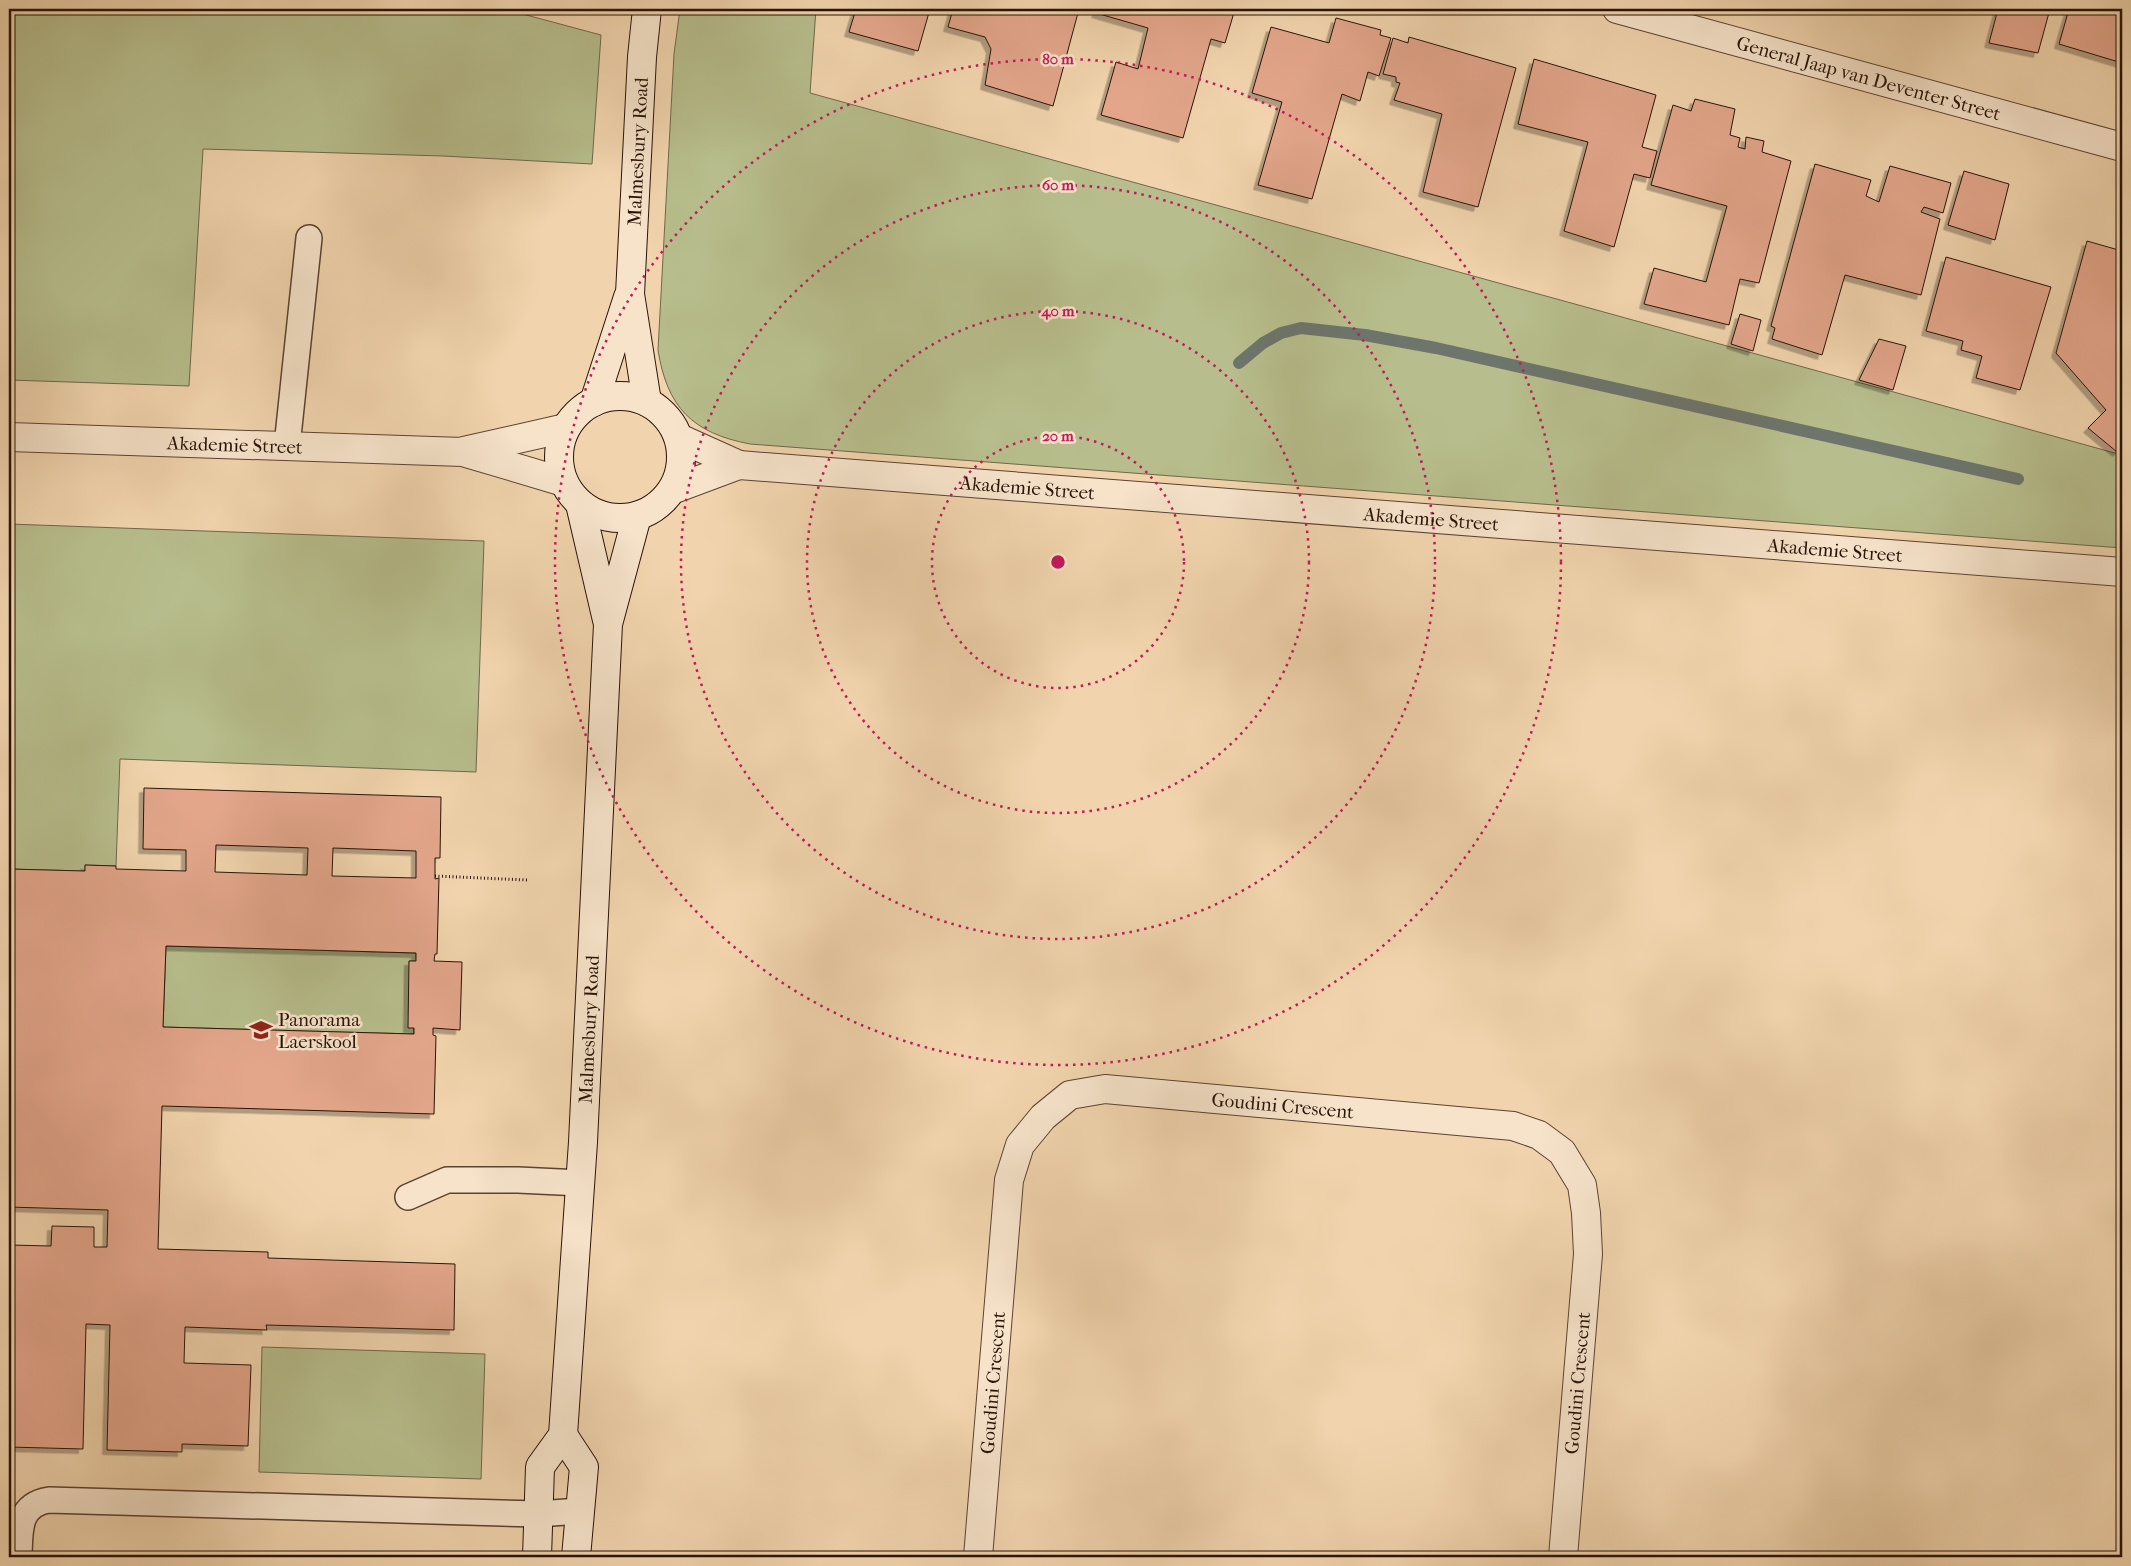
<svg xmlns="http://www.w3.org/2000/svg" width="2131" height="1566" viewBox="0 0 2131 1566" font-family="'IM FELL French Canon',serif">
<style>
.green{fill:#b7bd8c;stroke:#70684a}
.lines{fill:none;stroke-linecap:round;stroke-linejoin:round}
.stream{stroke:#6d756c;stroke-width:12}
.building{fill:#e3a68b;stroke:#281308;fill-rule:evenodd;filter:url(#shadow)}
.lane-casing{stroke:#5a4331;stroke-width:28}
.street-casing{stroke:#5a4331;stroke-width:30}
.secondary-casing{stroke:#281308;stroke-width:30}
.path{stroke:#281308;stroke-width:3;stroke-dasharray:1 2.5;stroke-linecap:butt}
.lane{stroke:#f6e3ca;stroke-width:25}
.street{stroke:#f6e3ca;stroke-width:28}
.secondary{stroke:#f6e3ca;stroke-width:28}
.ring{fill:none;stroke:#c2185b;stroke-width:2.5;stroke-dasharray:2.5 5}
.labels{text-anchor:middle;stroke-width:5;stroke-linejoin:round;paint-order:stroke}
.street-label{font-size:19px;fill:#281308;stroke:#f6e3ca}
.poi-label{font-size:19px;fill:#281308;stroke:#f6e3ca;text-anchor:start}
.centre{fill:#c2185b;stroke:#f6e3ca;stroke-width:2.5}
.ring-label{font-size:15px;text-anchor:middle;font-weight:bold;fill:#c2185b;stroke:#f6e3ca;stroke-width:5;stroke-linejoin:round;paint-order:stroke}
</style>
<defs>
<filter id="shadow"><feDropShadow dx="-4.5" dy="4.5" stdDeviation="0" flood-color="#0004"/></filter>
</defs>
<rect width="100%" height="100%" fill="#f1d4ad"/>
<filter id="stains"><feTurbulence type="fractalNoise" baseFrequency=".004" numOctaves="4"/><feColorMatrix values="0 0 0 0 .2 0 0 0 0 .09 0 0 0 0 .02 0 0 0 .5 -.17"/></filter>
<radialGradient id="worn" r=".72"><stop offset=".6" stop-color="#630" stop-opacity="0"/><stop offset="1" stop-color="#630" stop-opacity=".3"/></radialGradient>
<g class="green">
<path d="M9 9H504L601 35 592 164 443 156 203 149 189 386 9 380Z"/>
<path d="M680 9H816L810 93 2122 455V548L750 444C692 433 667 407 658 350L674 54Z"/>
<path d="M9 524 484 541 476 772 120 759 116 866 85 865V871L9 869Z"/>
<path d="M166 946 416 953V961H409L414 1034 163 1027Z"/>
<path d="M262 1347 485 1354 481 1479 259 1472Z"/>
</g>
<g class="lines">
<path class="stream" d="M1239 363 1263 343 1281 333 1301 328 1365 335 1436 348 2018 479"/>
</g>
<g class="building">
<path d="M856 9H930L918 51 849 32Z"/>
<path d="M953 9H1079L1053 106 985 85 991 49 985 37 948 27Z"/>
<path d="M1098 9H1235L1225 43 1211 39 1183 138 1101 115 1116 62 1138 69 1148 28 1096 13Z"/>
<path d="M1998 9H2050L2038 53 1989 43Z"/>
<path d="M2069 9H2122V63L2059 44Z"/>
<path d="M1336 18 1381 30 1380 35 1391 38 1379 76 1368 72 1360 101 1342 94 1312 199 1258 185 1282 102 1252 93 1271 27 1329 43Z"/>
<path d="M1409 37 1516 68 1478 207 1423 192 1442 114 1394 100 1400 83 1396 82V77L1383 74 1393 38 1408 43Z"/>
<path d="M1534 59 1656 95 1642 147 1657 151 1650 178 1634 174 1614 247 1564 231 1588 142 1518 124Z"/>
<path d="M1695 99 1735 109 1730 135 1740 138 1738 147 1745 149 1746 137 1764 141 1762 152 1791 161 1759 283 1740 279 1729 325 1644 304 1654 268 1706 282 1727 206 1651 185 1673 105 1691 111Z"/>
<path d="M1815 164 1871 180 1866 196 1879 202 1890 166 1951 183 1943 213 1924 207 1921 212 1940 219 1921 295 1845 275 1822 355 1772 339 1775 328 1771 326Z"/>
<path d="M1964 171 2009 184 1995 240 1948 225Z"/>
<path d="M2087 241 2122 251V448L2117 452 2088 428 2106 410 2056 353Z"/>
<path d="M1946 257 2051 287 2020 390 1976 378 1982 356 1961 350 1963 341 1926 331Z"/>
<path d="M1740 314 1761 320 1753 351 1731 344Z"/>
<path d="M1879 339 1906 346 1893 390 1859 380Z"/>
<path d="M144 788 441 797 440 858H435V879L439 878 437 954H435L434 961 462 962 460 1030 433 1028V1035L436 1036 434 1114 162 1106 158 1249 268 1252V1258L455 1264 454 1330 266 1325 267 1330 185 1327 184 1363 251 1365 248 1446 182 1444V1452L107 1450 110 1325 86 1324 83 1449 9 1447V1245L51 1246 52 1226 94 1227V1247H107L108 1210 9 1207V869L85 871V865L116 866V869L186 871V850L143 849ZM216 845 308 848 307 875 215 872ZM333 848 416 851V878L332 876ZM166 946 416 953V961H409L408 1028H414V1034L163 1027Z"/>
</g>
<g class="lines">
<defs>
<g id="lane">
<path d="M287 446 309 238"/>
<path d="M408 1197 447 1180H518L581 1183"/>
<path d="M19 1557C20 1532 17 1505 49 1500L538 1514 580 1511"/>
</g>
<g id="street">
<path id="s1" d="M1617 9 2122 147"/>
<path id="s2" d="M9 437 463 452 564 482"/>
<path id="s3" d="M679 438 739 465 2122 572"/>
<path d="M464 451 566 428"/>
<path d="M672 490 739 465"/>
<path id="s4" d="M978 1557 1009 1180 1020 1145 1043 1117 1070 1095 1105 1089 1513 1126 1539 1135 1562 1152 1582 1185 1586 1213 1588 1254 1563 1557"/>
</g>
<g id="secondary">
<circle cx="620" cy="457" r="61"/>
<path d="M594 402 628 297"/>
<path id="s5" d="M647 402 630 294 642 57 647 9"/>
<path d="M580 504 607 620"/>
<path d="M563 1435 584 1467 576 1557"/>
<path id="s6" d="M537 1557 540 1467 563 1435 583 1142 608 624 637 516"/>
</g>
</defs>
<use href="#lane" class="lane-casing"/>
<use href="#street" class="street-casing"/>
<use href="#secondary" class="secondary-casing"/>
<path class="path" d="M435 876 527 880"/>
<use href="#lane" class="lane"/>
<use href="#street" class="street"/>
<use href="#secondary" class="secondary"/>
</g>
<g class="ring">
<circle cx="1058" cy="562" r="126"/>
<circle cx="1058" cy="562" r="251"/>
<circle cx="1058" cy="562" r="377"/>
<circle cx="1058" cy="562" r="503"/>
</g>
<defs>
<symbol id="school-bare" viewBox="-9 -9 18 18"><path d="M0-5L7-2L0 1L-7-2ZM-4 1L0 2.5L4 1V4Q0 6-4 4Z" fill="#8f2418" stroke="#f6e3ca" stroke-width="2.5" paint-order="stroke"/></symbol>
</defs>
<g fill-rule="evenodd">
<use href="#school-bare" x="245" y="1014" width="32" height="32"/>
</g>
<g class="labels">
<g class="street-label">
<text dy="7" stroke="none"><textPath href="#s1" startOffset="261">General Jaap van Deventer Street</textPath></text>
<text dy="7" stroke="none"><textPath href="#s5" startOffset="252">Malmesbury Road</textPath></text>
<text dy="7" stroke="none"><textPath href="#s2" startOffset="226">Akademie Street</textPath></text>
<text dy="7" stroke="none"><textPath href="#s3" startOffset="355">Akademie Street</textPath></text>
<text dy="7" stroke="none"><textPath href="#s3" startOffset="760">Akademie Street</textPath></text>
<text dy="7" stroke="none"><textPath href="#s3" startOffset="1165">Akademie Street</textPath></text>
<text dy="7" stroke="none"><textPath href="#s6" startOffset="536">Malmesbury Road</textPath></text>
<text dy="7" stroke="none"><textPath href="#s4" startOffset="700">Goudini Crescent</textPath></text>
<text dy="7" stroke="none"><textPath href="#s4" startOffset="175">Goudini Crescent</textPath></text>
<text transform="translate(1577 1383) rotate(-85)" y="7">Goudini Crescent</text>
</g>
<g class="poi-label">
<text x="278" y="1026">Panorama<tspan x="278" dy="22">Laerskool</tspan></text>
</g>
</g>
<circle cx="1058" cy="562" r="8" class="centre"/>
<g class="ring-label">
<text x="1058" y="64">80 m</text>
<text x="1058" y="190">60 m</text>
<text x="1058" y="316">40 m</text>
<text x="1058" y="441">20 m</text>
</g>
<rect width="2131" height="1566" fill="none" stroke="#f1d4ad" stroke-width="30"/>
<rect x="10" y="10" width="2111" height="1546" fill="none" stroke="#281308" stroke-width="2.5"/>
<rect x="15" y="15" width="2101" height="1536" fill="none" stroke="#281308"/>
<rect width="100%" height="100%" filter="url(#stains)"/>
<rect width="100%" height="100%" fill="url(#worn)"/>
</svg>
